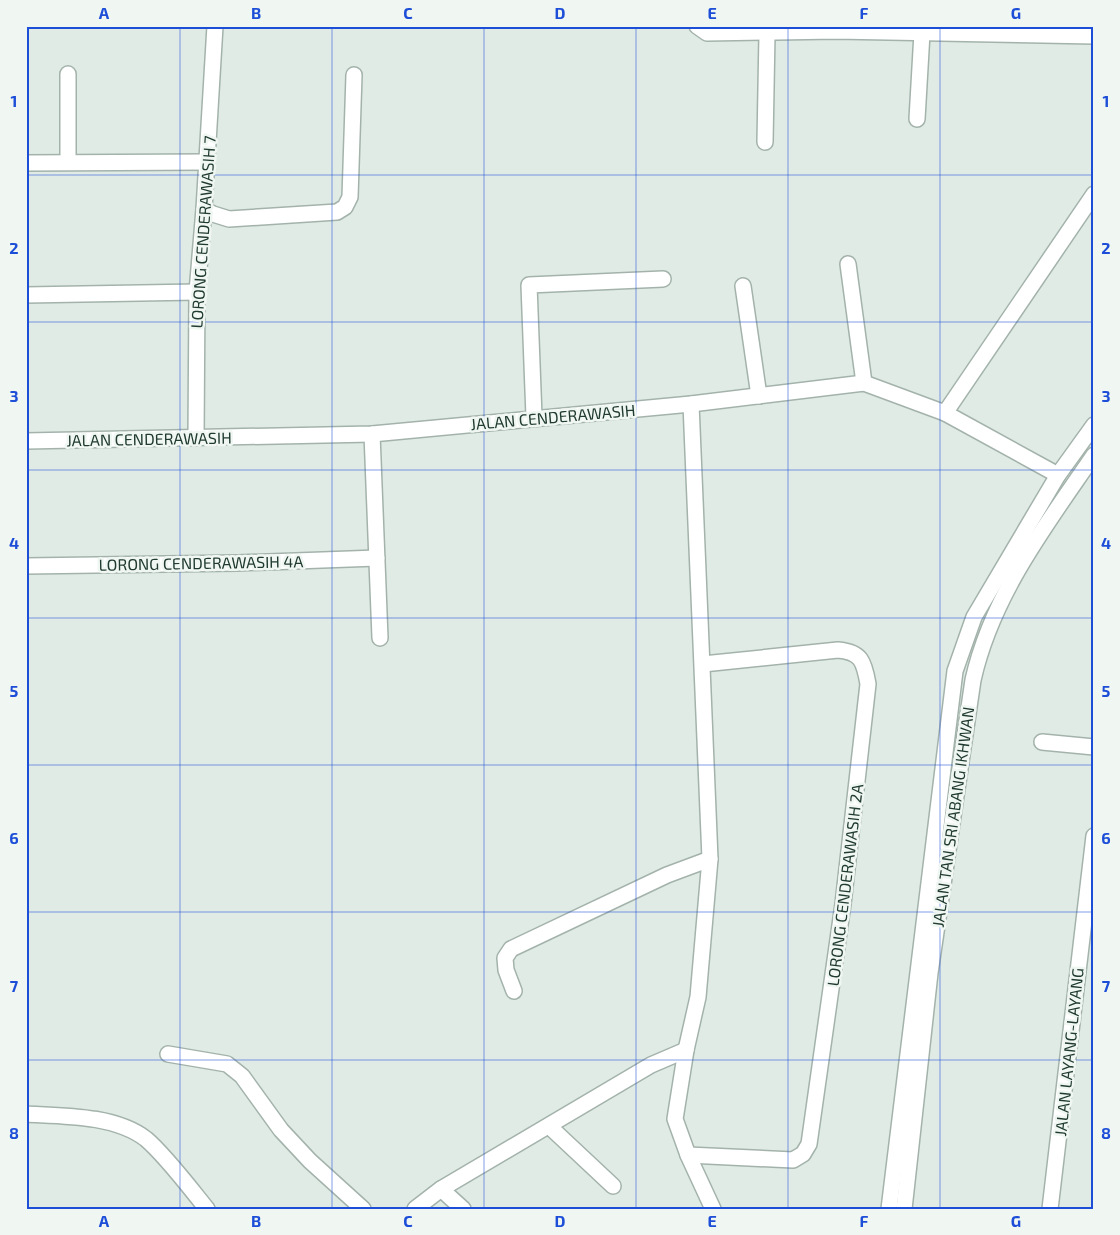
<svg xmlns="http://www.w3.org/2000/svg" width="1120" height="1235" viewBox="0 0 1120 1235" font-family="'Exo 2',sans-serif">
<style>
.lines{fill:none;stroke-linecap:round;stroke-linejoin:round}
.minor-casing{stroke:#a3b3ab;stroke-width:18}
.minor{stroke:#fff;stroke-width:15}
.grid{fill:none;stroke:#1d4ed8;stroke-width:1;stroke-opacity:0.55}
.labels{text-anchor:middle;stroke-width:5;stroke-linejoin:round;paint-order:stroke}
.street-label{font-size:16px;fill:#213b31;stroke:#f0f7f3}
.neatline{fill:none;stroke:#1d4ed8;stroke-width:2}
.grid-label{font-size:16px;text-anchor:middle;font-weight:bold;fill:#1d4ed8}
</style>
<rect width="100%" height="100%" fill="#e0ebe5"/>
<g class="lines">
<defs>
<g id="minor">
<path d="M697 26 707 33 836 31 1094 36"/>
<path d="M68 74V162"/>
<path d="M917 119 922 33"/>
<path d="M765 142 767 34"/>
<path d="M26 163 207 162"/>
<path d="M204 209 213 214 229 219 337 212 345 207 350 197 354 75"/>
<path d="M848 264 864 383"/>
<path d="M743 286 759 396"/>
<path d="M26 295 197 292"/>
<path d="M691 404 710 859 698 997 686 1050 675 1119 688 1155 713 1209"/>
<path d="M945 413 1094 194"/>
<path d="M534 417 529 285 663 279"/>
<path d="M372 434 380 638"/>
<path d="M196 438 197 292 204 209 215 26"/>
<path d="M26 441 372 434 691 404 864 383 945 413 1058 475"/>
<path d="M26 566 237 563 377 558"/>
<path d="M1042 742 1094 747"/>
<path d="M514 991 506 970 505 958 511 949 667 875 710 859"/>
<path d="M168 1054 227 1064 242 1076 281 1130 310 1161 363 1209"/>
<path d="M26 1114C63 1116 115 1115 146 1139 165 1155 190 1188 207 1209"/>
<path d="M550 1127 613 1186"/>
<path d="M688 1155 793 1160 803 1154 809 1144 843 904 868 684C864 661 861 652 838 650L703 664"/>
<path d="M441 1189 463 1209"/>
<path d="M415 1209 441 1189 651 1065 686 1050"/>
<path d="M889 1209 955 671 974 617 1058 475 1094 425"/>
<path d="M904 1209 930 973 973 680C992 595 1046 525 1094 455"/>
<path d="M1050 1209 1094 836"/>
</g>
</defs>
<use href="#minor" class="minor-casing"/>
<use href="#minor" class="minor"/>
</g>
<path class="grid" d="M180 26V1209M332 26V1209M484 26V1209M636 26V1209M788 26V1209M940 26V1209M26 175H1094M26 322H1094M26 470H1094M26 618H1094M26 765H1094M26 912H1094M26 1060H1094"/>
<g class="labels">
<g class="street-label">
<text transform="translate(203 232) rotate(-86)" y="6">LORONG CENDERAWASIH 7</text>
<text transform="translate(553 417) rotate(-5)" y="6">JALAN CENDERAWASIH</text>
<text transform="translate(149 439) rotate(-1)" y="6">JALAN CENDERAWASIH</text>
<text transform="translate(201 563) rotate(-1)" y="6">LORONG CENDERAWASIH 4A</text>
<text transform="translate(953 817) rotate(-82)" y="6">JALAN TAN SRI ABANG IKHWAN</text>
<text transform="translate(845 885) rotate(-83)" y="6">LORONG CENDERAWASIH 2A</text>
<text transform="translate(1069 1052) rotate(-84)" y="6">JALAN LAYANG-LAYANG</text>
</g>
</g>
<rect width="1120" height="1235" fill="none" stroke="#f0f7f3" stroke-width="55"/>
<rect x="28" y="28" width="1064" height="1180" class="neatline"/>
<g class="grid-label">
<text x="104" y="19">A</text>
<text x="256" y="19">B</text>
<text x="408" y="19">C</text>
<text x="560" y="19">D</text>
<text x="712" y="19">E</text>
<text x="864" y="19">F</text>
<text x="1016" y="19">G</text>
<text x="14" y="107">1</text>
<text x="1106" y="107">1</text>
<text x="14" y="254">2</text>
<text x="1106" y="254">2</text>
<text x="14" y="402">3</text>
<text x="1106" y="402">3</text>
<text x="14" y="549">4</text>
<text x="1106" y="549">4</text>
<text x="14" y="697">5</text>
<text x="1106" y="697">5</text>
<text x="14" y="844">6</text>
<text x="1106" y="844">6</text>
<text x="14" y="992">7</text>
<text x="1106" y="992">7</text>
<text x="14" y="1139">8</text>
<text x="1106" y="1139">8</text>
<text x="104" y="1227">A</text>
<text x="256" y="1227">B</text>
<text x="408" y="1227">C</text>
<text x="560" y="1227">D</text>
<text x="712" y="1227">E</text>
<text x="864" y="1227">F</text>
<text x="1016" y="1227">G</text>
</g>
</svg>
